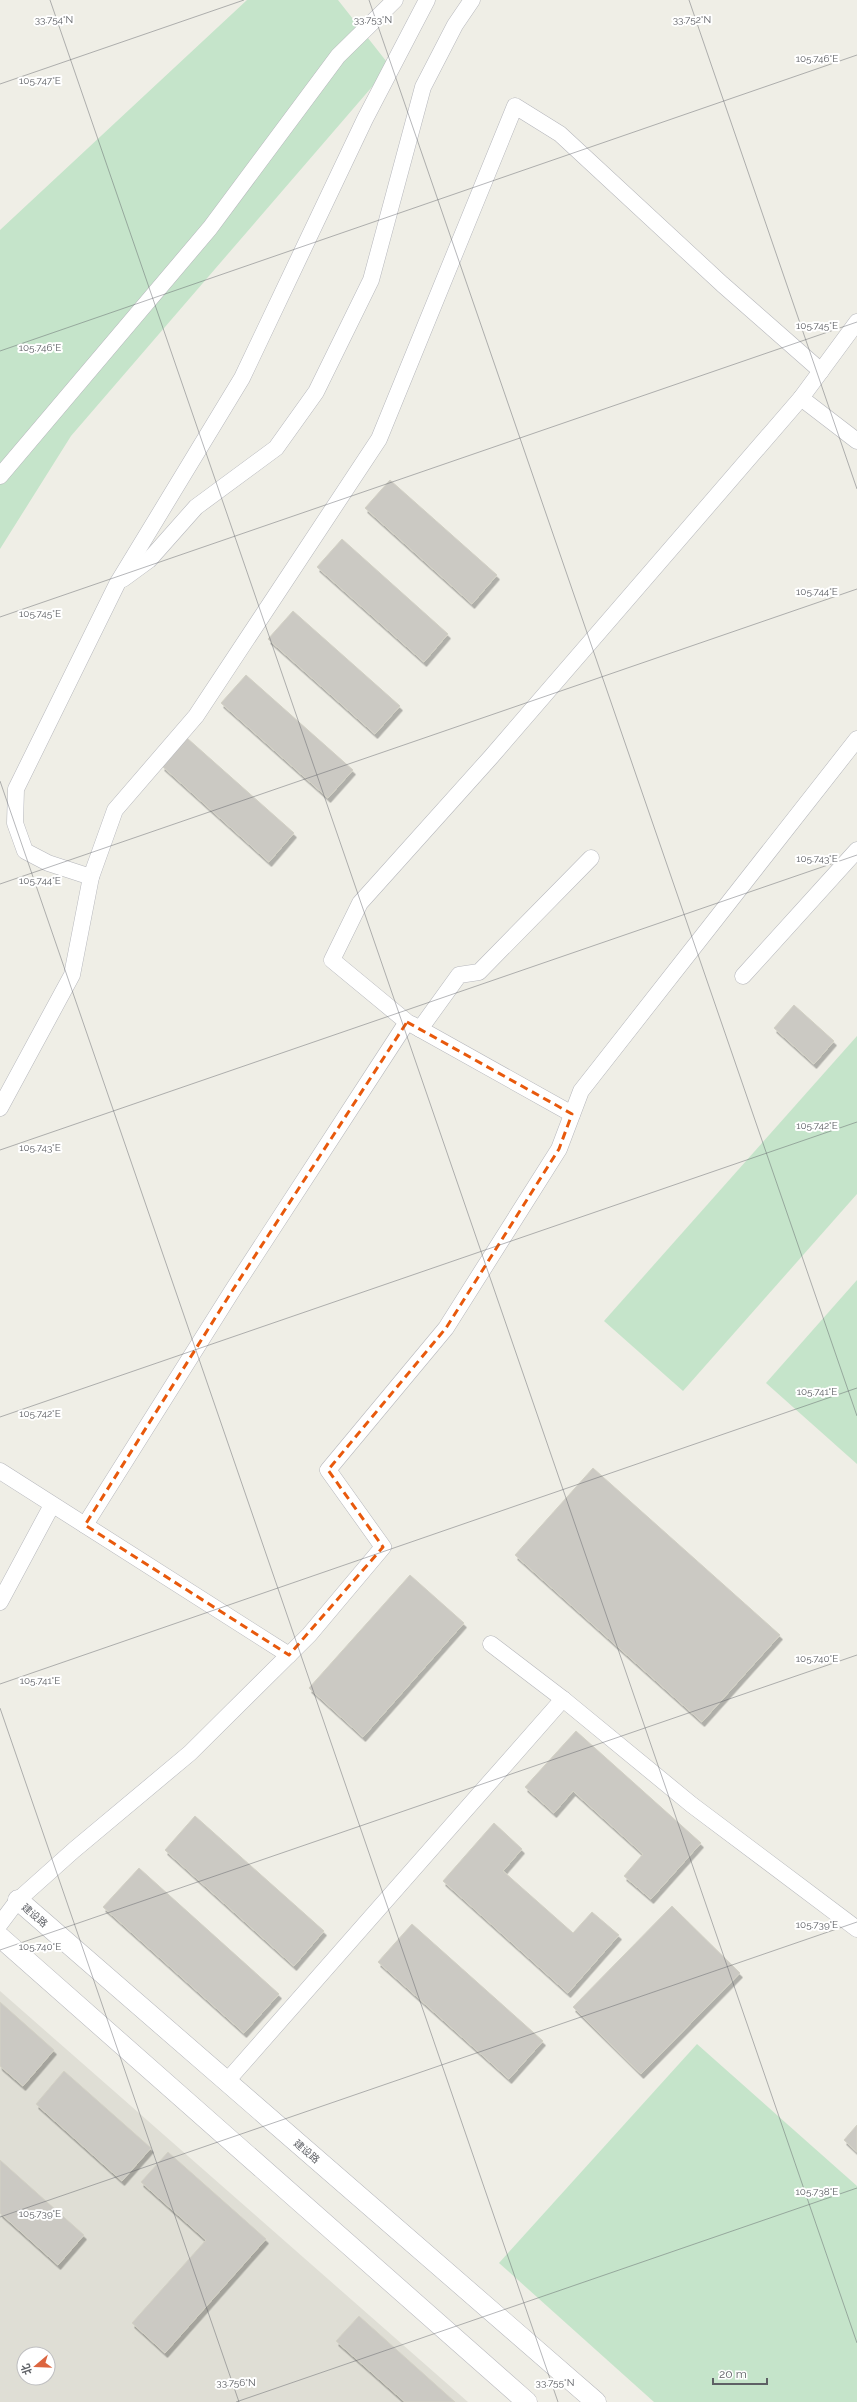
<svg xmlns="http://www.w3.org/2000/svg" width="857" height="2402" viewBox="0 0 857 2402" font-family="Raleway,'Noto Sans SC',sans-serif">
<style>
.education{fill:#dfded5;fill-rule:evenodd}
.green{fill:#c5e4ca}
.building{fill:#cbc9c3;stroke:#d3d1c5;filter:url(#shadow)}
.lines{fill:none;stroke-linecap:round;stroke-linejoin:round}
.minor-casing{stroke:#b6b7bc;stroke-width:17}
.tertiary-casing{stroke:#b6b7bc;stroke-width:21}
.minor{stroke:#fff;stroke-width:16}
.tertiary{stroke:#fff;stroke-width:20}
.marked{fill:none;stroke:#e8590c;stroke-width:3;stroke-dasharray:8 5;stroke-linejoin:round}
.ticks{fill:none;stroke:#5e6065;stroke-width:1;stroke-opacity:0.45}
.labels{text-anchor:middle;stroke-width:4;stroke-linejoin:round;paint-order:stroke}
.street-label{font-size:10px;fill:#5e6065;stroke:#fff}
.ticks-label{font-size:10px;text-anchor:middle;fill:#5e6065;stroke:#fff;stroke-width:4;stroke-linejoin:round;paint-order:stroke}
</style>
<defs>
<filter id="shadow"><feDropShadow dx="2.5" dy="4.5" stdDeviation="0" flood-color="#0004"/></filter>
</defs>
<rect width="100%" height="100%" fill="#efeee6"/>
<path class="education" d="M0 1991 468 2402H0ZM24 2354H48V2378H24Z"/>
<g class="green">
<path d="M247 0H338L390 66 71 436 0 549V230Z"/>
<path d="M857 1036V1194L683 1391 604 1321Z"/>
<path d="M857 1280V1464L766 1383Z"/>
<path d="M697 2044 857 2186V2402H654L499 2263Z"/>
</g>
<g class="building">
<path d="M390 480 497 575 472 604 365 508Z"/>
<path d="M342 539 448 634 424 662 317 567Z"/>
<path d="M293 611 400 706 375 734 268 639Z"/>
<path d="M246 675 353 770 328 798 221 703Z"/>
<path d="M187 738 294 833 269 862 162 766Z"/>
<path d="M794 1005 834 1041 814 1064 774 1028Z"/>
<path d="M593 1468 780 1635 702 1722 515 1555Z"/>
<path d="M410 1575 464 1623 363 1737 309 1688Z"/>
<path d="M576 1731 701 1843 651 1899 624 1876 643 1854 573 1791 554 1813 525 1787Z"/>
<path d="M195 1816 324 1931 294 1966 165 1850Z"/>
<path d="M494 1823 522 1849 503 1871 573 1933 592 1912 619 1935 568 1993 443 1881Z"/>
<path d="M139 1868 279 1994 244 2033 103 1907Z"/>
<path d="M672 1906 740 1973 641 2074 573 2007Z"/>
<path d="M412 1924 543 2041 509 2079 378 1962Z"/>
<path d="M0 2002 54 2050 23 2086 0 2066Z"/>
<path d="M64 2071 151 2148 122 2181 36 2104Z"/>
<path d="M857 2125V2152L844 2140Z"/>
<path d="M168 2152 266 2239 165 2353 132 2323 206 2240 141 2182Z"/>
<path d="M0 2160 84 2235 58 2265 0 2213Z"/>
<path d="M359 2316 455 2402H405L336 2341Z"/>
</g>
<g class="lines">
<defs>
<g id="minor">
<path d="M801 398 857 441"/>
<path d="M0 476 210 228 338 56 395 0"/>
<path d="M123 579 149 560 196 507 276 448 316 392 371 280 423 87 455 25 472 0"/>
<path d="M91 877 48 863 25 851 15 823 16 789 117 584 242 378 365 119 427 0"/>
<path d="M743 976 857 850"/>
<path d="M411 1024 572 1114"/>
<path d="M420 1029 459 975 479 972 591 858"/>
<path d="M0 1108 72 975 91 877 115 810 196 716 379 439 515 106 560 134 722 284 821 371"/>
<path d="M0 1471 289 1655"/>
<path d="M85 1525 234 1288 407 1022 332 960 360 903 491 757 801 398 857 322"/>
<path d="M0 1602 52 1505"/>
<path d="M491 1644 563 1699 692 1805 857 1929"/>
<path d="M0 1924 18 1900 74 1850 190 1753 309 1635 383 1547 328 1470 446 1328 559 1149 581 1091 857 739"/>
<path d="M227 2081 563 1699"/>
</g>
<g id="tertiary">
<path d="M18 1900 596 2402"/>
<path d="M0 1937 527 2402"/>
</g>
</defs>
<use href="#minor" class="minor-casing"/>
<use href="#tertiary" class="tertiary-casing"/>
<use href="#minor" class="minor"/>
<use href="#tertiary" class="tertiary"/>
</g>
<path class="marked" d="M407 1022 572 1114 559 1149 446 1328 328 1470 383 1547 289 1655 85 1525 234 1288Z"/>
<path class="ticks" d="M50 0 857 2343M369 0 857 1416M689 0 857 489M0 84 244 0M0 351 857 55M0 617 857 322M0 781 558 2402M0 884 857 589M0 1150 857 855M0 1417 857 1122M0 1684 857 1388M0 1708 239 2402M0 1950 857 1655M0 2217 857 1922M236 2402 857 2188"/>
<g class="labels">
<g class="street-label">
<text transform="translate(35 1915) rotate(41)" y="4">建设路</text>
<text transform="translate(307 2151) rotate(41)" y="4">建设路</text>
</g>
</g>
<g class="ticks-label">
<text x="54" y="23">33.754°N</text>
<text x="373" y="23">33.753°N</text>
<text x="692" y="23">33.752°N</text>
<text x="817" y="62">105.746°E</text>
<text x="40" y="84">105.747°E</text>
<text x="817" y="329">105.745°E</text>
<text x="40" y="351">105.746°E</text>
<text x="817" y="595">105.744°E</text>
<text x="40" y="617">105.745°E</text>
<text x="817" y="862">105.743°E</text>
<text x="40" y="884">105.744°E</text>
<text x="817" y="1129">105.742°E</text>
<text x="40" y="1151">105.743°E</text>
<text x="817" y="1395">105.741°E</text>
<text x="40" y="1417">105.742°E</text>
<text x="817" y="1662">105.740°E</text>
<text x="40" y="1684">105.741°E</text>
<text x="817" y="1928">105.739°E</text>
<text x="40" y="1950">105.740°E</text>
<text x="817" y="2195">105.738°E</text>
<text x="40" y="2217">105.739°E</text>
<text x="236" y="2386">33.756°N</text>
<text x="555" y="2386">33.755°N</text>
</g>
<g transform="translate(36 2366) rotate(251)"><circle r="19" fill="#ffffff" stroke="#bfbfc1"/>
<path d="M0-3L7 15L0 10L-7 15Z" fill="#dc653f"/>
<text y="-6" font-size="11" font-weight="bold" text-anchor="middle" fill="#5e6065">北</text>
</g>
<path d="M713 2378v6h54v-6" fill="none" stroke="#5e6065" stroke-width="2"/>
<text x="719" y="2378" font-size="12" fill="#5e6065" stroke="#ffffff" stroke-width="3" paint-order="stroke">20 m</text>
</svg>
